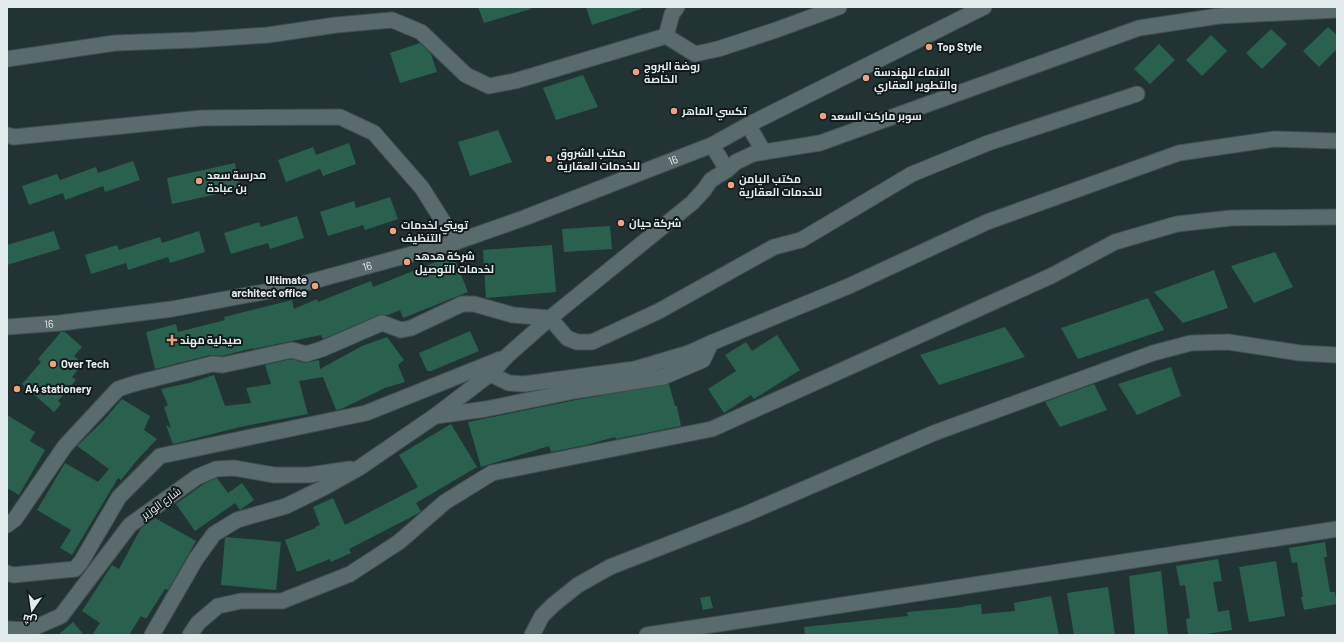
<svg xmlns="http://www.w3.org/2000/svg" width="1344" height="642" viewBox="0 0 1344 642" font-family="Barlow,Cairo,sans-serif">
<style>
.building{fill:#29614e}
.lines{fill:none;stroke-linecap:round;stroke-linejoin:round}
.minor-casing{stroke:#425152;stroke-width:17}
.minor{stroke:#596b6c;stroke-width:15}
.poi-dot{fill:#f2a17e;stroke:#12191a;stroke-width:1.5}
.labels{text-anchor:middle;stroke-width:4;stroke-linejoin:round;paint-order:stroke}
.poi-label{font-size:11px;font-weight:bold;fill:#e2eced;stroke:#12191a;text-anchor:start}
.street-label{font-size:11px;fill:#e2eced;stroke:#12191a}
</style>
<rect width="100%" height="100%" fill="#223334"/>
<g class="building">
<path d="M478 7H530L531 9 484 23Z"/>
<path d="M586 7H641V9L592 25Z"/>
<path d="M1328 27 1337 35V49L1319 67 1303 51Z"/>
<path d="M1271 29 1287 44 1262 69 1246 53Z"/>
<path d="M1211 35 1227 51 1202 76 1186 60Z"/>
<path d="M420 43 431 54 437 72 400 83 390 53Z"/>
<path d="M1159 44 1175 60 1150 84 1134 69Z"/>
<path d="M583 75 598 107 556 120 543 88Z"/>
<path d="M498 130 512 162 470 176 458 142Z"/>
<path d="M349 143 356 164 323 176 320 169 286 182 278 160 313 147 316 155Z"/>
<path d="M133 161 140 180 105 192 103 186 65 200 63 193 29 205 22 186 57 174 60 180 96 167 98 173Z"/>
<path d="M235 163 240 189 172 204 167 178Z"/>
<path d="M390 197 398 219 365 230 363 225 328 236 320 212 354 201 356 208Z"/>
<path d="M297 216 304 238 270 249 268 243 231 254 224 233 259 222 261 227Z"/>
<path d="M610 226 612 249 564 252 562 229Z"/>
<path d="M54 231 60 249 7 265V245Z"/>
<path d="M199 231 205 252 170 263 168 257 128 270 126 263 91 274 85 255 117 245 119 250 160 237 162 243Z"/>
<path d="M552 245 556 292 486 298 483 250Z"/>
<path d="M1275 252 1293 287 1254 303 1231 266Z"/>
<path d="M453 255 468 292 403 318 400 310 388 315H379L323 339 321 335 253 349V348L222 356 210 355 155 369 146 332 176 324 178 332 225 320 224 317 292 300 294 309 317 299 318 302 371 281 373 287Z"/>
<path d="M1214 270 1228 308 1183 323 1154 292Z"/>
<path d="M1148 298 1164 330 1078 359 1061 328Z"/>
<path d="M1005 327 1025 357 939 385 920 355Z"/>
<path d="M470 331 479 351 431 371H427L419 353Z"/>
<path d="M61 332H65L82 347 74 356 83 364 72 377 76 380 58 401 61 404 54 412 22 384 41 362 38 359Z"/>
<path d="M777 335 800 370 754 399 751 395 724 413 708 389 736 371 725 355 746 342 752 351Z"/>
<path d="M387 337 404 360 398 365 405 382 385 388 341 409 336 410 323 377 299 381 308 414 240 427 173 444 166 425 171 428 164 407 168 405 161 389 189 383 214 375 225 406 251 403 246 388 271 384 265 365 292 359 304 363 319 360 320 369 362 346Z"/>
<path d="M1171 367 1181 396 1137 415 1118 384Z"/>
<path d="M669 384 675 406H677L681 426 616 439 615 437 586 445 551 452 549 446 481 467 468 422 576 400Z"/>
<path d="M1094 384 1107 410 1060 427 1045 402Z"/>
<path d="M122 399 150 416 144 430 157 439 138 459 121 480 118 478 72 555 60 548 71 530 37 510 65 463 98 482 109 469 77 446 103 421Z"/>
<path d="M7 415 35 432 30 441 45 450 19 495 7 488Z"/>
<path d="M451 424 477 467 416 503 421 511 419 513 349 549 351 553 331 562 330 559 297 572 285 540 316 528 315 527 320 525 313 507 333 498 345 525 418 487 399 455Z"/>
<path d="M217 478 228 493 242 483 254 500 240 510 235 503 195 531 176 504 205 483Z"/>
<path d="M155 518 196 541 168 590 165 589 146 619 141 616 129 635H92L100 623 82 611 112 565 119 569 141 528Z"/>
<path d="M227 537 281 542 276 590 221 585 225 538Z"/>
<path d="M1325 542 1327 557H1324L1330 592H1335L1337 604 1304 610 1301 597H1303L1297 562 1292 563 1289 548Z"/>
<path d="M1218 559 1222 581 1213 582 1218 612 1229 610 1232 630 1200 635H1188L1186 619 1190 618 1185 585 1180 586 1176 566Z"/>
<path d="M1276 561 1285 616 1249 622 1239 567Z"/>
<path d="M1161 571 1168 635H1135L1129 576Z"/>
<path d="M1108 587 1115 635H1074L1067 593Z"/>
<path d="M710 596 713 608 703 610 700 598Z"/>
<path d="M1051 596 1059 635H805L804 627 908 616 907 612 964 607V606L981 604 982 614 1015 611 1014 603Z"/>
<path d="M73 622 84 635H58Z"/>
</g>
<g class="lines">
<defs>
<g id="minor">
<path d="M666 36 672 14 677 7"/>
<path d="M7 59 115 43 195 40 268 35 336 25 392 20 421 32 466 75 489 86 515 81 666 36 695 54 718 49 776 30 839 7"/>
<path d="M748 125 764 152"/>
<path d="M7 135 14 137 202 118 340 117 374 133 422 188 456 242"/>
<path d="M712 145 727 170"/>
<path id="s1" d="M7 327 60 323 172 309 291 287 456 242 524 218 712 145 748 125 984 7"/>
<path d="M490 374 509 383 524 384 635 369 689 353 711 343 849 286 987 222 1179 153 1275 139 1337 141"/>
<path d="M436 416 486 409 574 391 663 377 703 360 711 343"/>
<path d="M7 525 15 519 65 446 118 389 133 384 212 364 223 365 292 350 306 354 322 349 382 323 401 330 411 328 462 304H474L513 315 550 318 567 338 577 342H592L659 311 774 247 801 240 912 174 988 143 1137 94"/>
<path d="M7 573 13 575 75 569 81 562 119 497 160 456 366 413 501 359"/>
<path d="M7 629 29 630 61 616 130 525 197 477 216 469 234 468 274 475H309L350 469"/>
<path d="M152 635 196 559 214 534 237 520 286 506 323 488 359 468 435 416 490 374 507 356 550 318 692 203 704 190 711 180 727 170 736 162 753 154 764 152 820 143 1139 28 1219 16 1337 10"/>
<path d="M190 635 198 623 218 606 241 601H282L350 574 399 542 445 502 492 473 712 429 1051 276 1115 242 1177 224 1231 218 1337 217"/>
<path d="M532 635 542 616 553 605 578 585 610 567 746 514 934 433 1153 353 1191 343 1228 342 1300 353 1337 355"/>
<path d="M647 635 1337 529"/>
</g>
</defs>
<use href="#minor" class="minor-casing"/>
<use href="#minor" class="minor"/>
</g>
<g class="poi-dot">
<circle cx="929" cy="47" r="4"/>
<circle cx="636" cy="72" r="4"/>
<circle cx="866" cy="78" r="4"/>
<circle cx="674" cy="111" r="4"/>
<circle cx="823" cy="116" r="4"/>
<circle cx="549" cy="159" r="4"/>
<circle cx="199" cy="181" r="4"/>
<circle cx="731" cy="185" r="4"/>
<circle cx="621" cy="223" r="4"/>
<circle cx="393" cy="231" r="4"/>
<circle cx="407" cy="262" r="4"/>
<circle cx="315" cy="286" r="4"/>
<path d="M170 334h4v4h4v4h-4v4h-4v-4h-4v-4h4z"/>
<circle cx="53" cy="364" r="4"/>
<circle cx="17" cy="389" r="4"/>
</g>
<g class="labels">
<g class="poi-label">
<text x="937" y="51">Top Style</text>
<text x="644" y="70">روضة البروج<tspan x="644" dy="13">الخاصة</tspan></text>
<text x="874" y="76">الانماء للهندسة<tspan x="874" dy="13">والتطوير العقاري</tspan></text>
<text x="682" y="115">تكسي الماهر</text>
<text x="831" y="120">سوبر ماركت السعد</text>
<text x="557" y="157">مكتب الشروق<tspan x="557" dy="13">للخدمات العقارية</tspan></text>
<text x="207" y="179">مدرسة سعد<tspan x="207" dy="13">بن عبادة</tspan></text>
<text x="739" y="183">مكتب اليامن<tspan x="739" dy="13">للخدمات العقارية</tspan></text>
<text x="629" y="227">شركة حيان</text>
<text x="401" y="229">تويتي لخدمات<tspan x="401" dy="13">التنظيف</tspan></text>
<text x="415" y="260">شركة هدهد<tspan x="415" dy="13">لخدمات التوصيل</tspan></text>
<text x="307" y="284" text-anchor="end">Ultimate<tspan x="307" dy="13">architect office</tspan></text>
<text x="180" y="344">صيدلية مهند</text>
<text x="61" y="368">Over Tech</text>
<text x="25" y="393">A4 stationery</text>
</g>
<g class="street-label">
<text dy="4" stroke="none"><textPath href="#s1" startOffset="690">16</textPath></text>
<text dy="4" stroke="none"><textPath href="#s1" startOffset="366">16</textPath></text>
<text dy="4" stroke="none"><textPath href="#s1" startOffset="42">16</textPath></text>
<text transform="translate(161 503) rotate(-36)" y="4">شارع الوزير</text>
</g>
</g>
<rect width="1344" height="642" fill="none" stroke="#e2eced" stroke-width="16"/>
<g transform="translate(32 610) rotate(193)" stroke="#12191a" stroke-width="3" paint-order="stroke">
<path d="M0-3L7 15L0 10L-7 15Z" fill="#e2eced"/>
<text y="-6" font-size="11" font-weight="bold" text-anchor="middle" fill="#e2eced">ش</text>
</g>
</svg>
